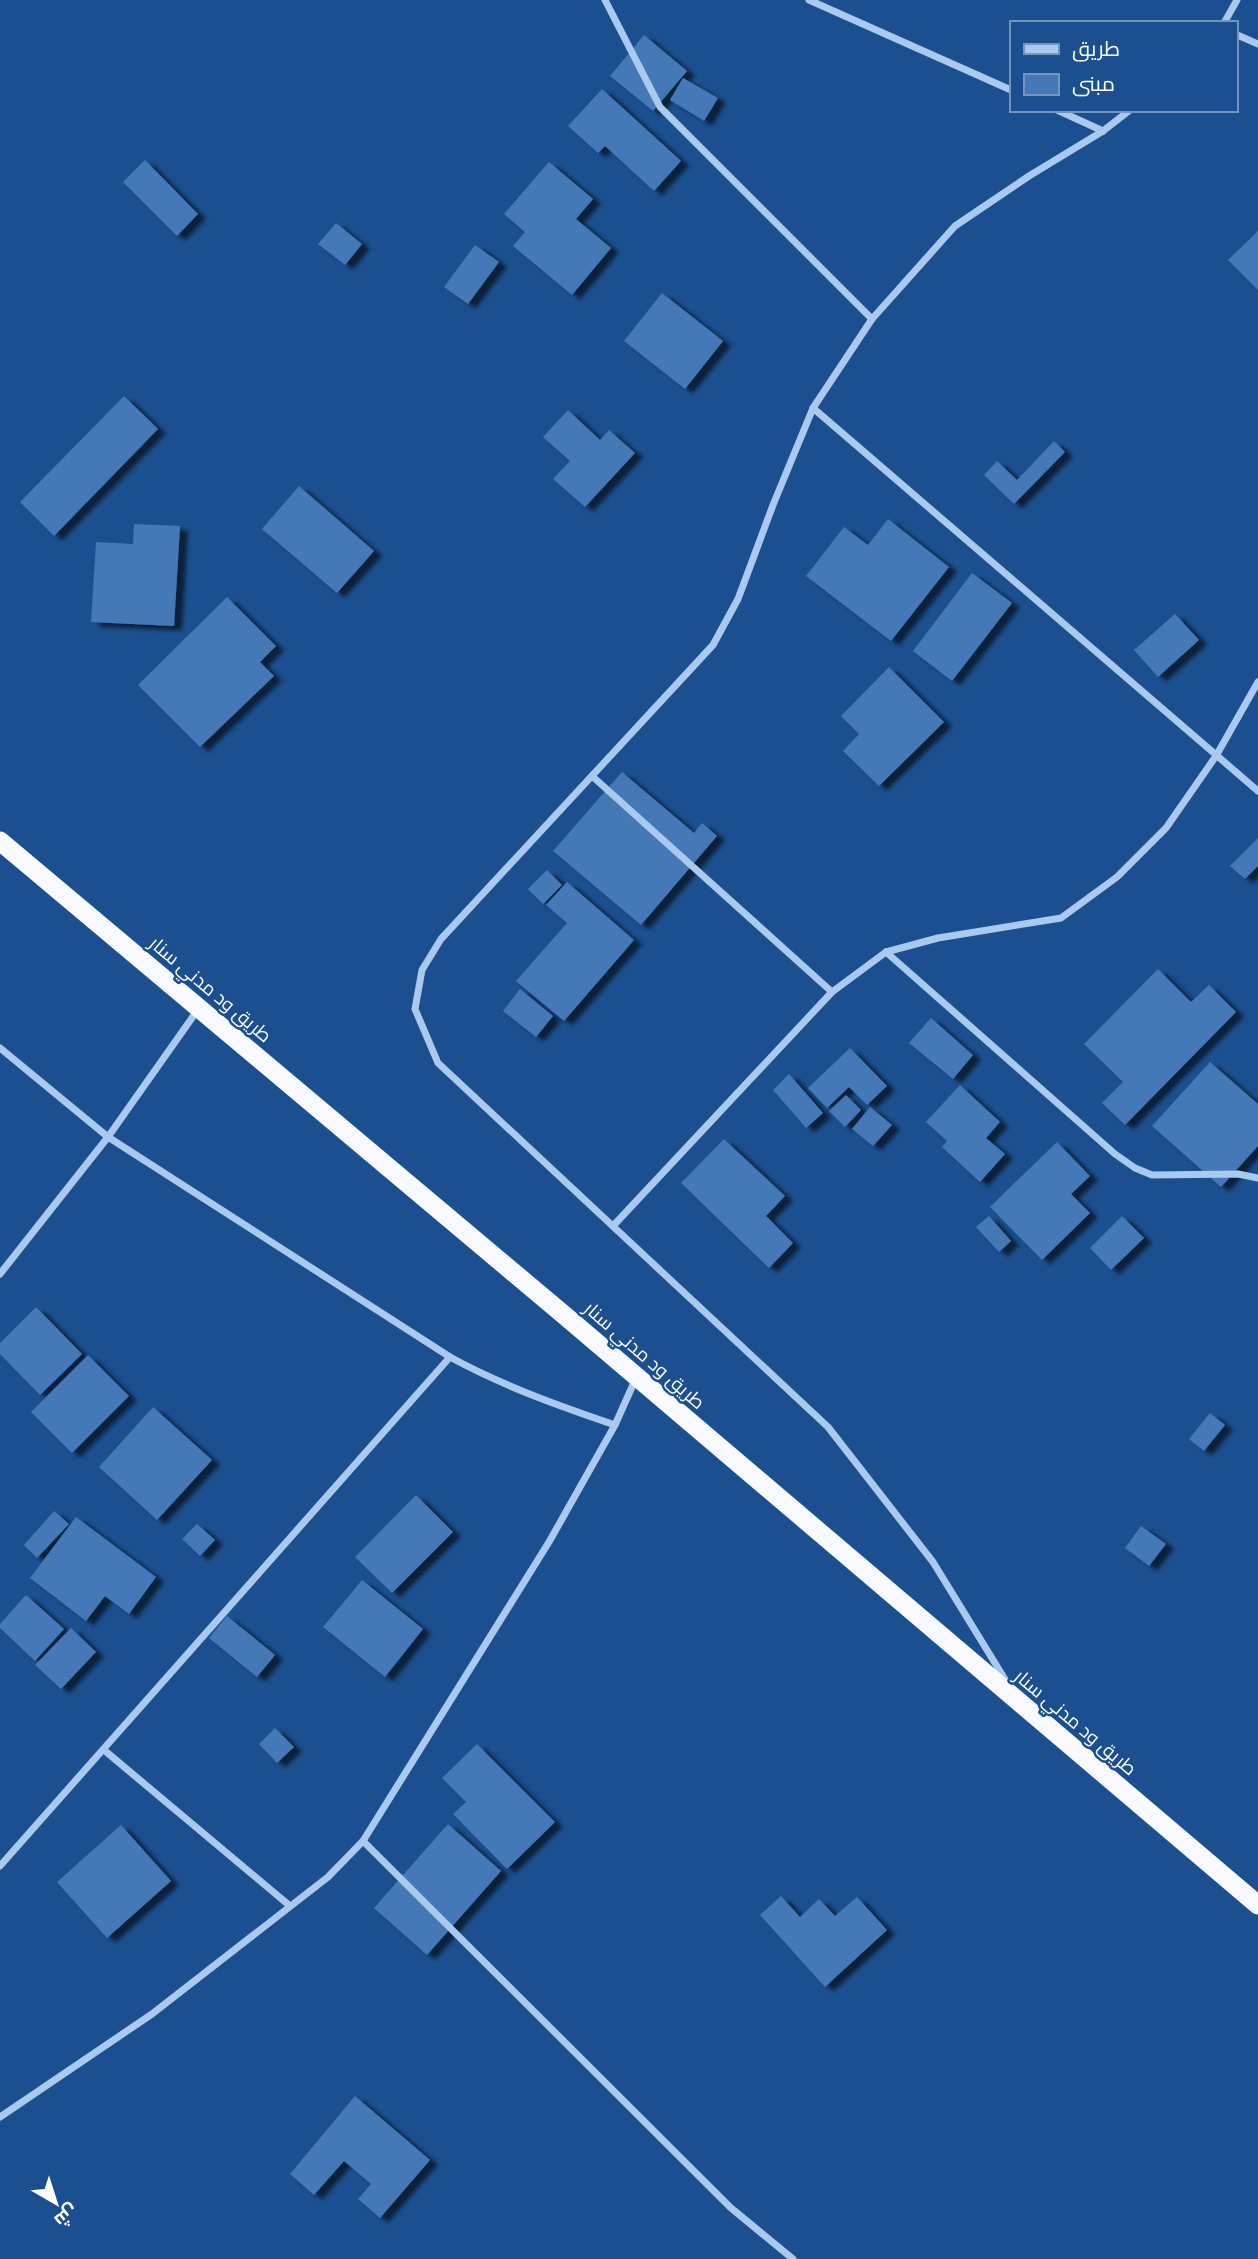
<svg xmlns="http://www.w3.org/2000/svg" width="1258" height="2259" viewBox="0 0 1258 2259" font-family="Overpass,Cairo,sans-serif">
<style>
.building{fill:#4478b7;filter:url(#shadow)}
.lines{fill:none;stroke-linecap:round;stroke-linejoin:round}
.minor{stroke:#a9c9ee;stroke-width:7}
.trunk{stroke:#f8faff;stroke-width:19}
.labels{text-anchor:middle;stroke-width:5;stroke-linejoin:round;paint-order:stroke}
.street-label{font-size:19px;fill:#fff;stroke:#1b4f8f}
</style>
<defs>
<filter id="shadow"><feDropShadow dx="8" dy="4.5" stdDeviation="2" flood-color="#0009"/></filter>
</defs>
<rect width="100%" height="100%" fill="#1b4f8f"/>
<g class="building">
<path d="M644 35 687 71 653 111 610 76Z"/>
<path d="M683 78 718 98 704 121 670 100Z"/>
<path d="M602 89 681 161 654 191 605 146 598 153 568 126Z"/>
<path d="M145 160 198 214 177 236 123 182Z"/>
<path d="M549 162 593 199 576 219 611 248 572 295 513 246 525 232 504 214Z"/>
<path d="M336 223 362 244 345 265 318 244Z"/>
<path d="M1258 231V290L1228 260Z"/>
<path d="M475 245 499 262 468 304 444 287Z"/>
<path d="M662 293 723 341 685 389 624 341Z"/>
<path d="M124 396 158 429 54 536 20 502Z"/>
<path d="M568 410 600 440 609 430 635 453 585 507 553 479 570 461 543 437Z"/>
<path d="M1054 441 1065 452 1014 504 984 475 997 461 1017 480Z"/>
<path d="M299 486 374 551 337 593 262 529Z"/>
<path d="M888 519 949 567 891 641 806 576 844 527 868 545Z"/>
<path d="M134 524 180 526 174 626 91 622 96 542 133 544Z"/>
<path d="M972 573 1012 603 952 681 913 651Z"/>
<path d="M227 597 276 646 260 662 274 676 200 747 138 685Z"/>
<path d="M1175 614 1199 640 1158 677 1134 650Z"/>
<path d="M889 667 944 722 879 786 843 751 859 734 841 716Z"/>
<path d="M622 772 694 833 702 823 717 836 641 925 553 851Z"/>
<path d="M1258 838V866L1245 879 1230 866Z"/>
<path d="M547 870 562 885 543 904 528 889Z"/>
<path d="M567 882 634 940 564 1021 516 981 567 923 546 905Z"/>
<path d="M1158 969 1191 1002 1209 985 1236 1012 1125 1125 1102 1103 1123 1082 1084 1044Z"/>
<path d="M520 989 553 1016 536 1037 503 1011Z"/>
<path d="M931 1018 973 1055 953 1079 909 1043Z"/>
<path d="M850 1048 887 1086 867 1105 849 1087 827 1108 808 1088Z"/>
<path d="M1210 1062 1258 1104V1146L1221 1187 1152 1126Z"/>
<path d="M789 1074 823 1113 806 1128 773 1090Z"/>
<path d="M960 1085 1000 1122 986 1138 1005 1154 980 1182 942 1147 947 1141 926 1122Z"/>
<path d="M846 1095 861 1110 845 1127 829 1111Z"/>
<path d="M870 1107 892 1125 873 1146 852 1129Z"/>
<path d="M724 1139 785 1196 766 1216 793 1243 769 1268 681 1183Z"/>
<path d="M1057 1142 1090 1176 1071 1194 1090 1213 1042 1260 990 1207Z"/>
<path d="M989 1216 1011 1241 999 1252 976 1227Z"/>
<path d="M1122 1216 1144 1238 1111 1270 1090 1248Z"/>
<path d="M36 1307 82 1354 40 1395 0 1354V1343Z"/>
<path d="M88 1355 129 1396 72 1453 31 1412Z"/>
<path d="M153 1407 212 1460 157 1520 99 1467Z"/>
<path d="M1210 1413 1225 1425 1204 1451 1189 1439Z"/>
<path d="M416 1495 453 1532 392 1593 355 1557Z"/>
<path d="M54 1511 69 1524 37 1558 24 1545Z"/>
<path d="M76 1517 156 1577 129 1614 105 1596 86 1621 30 1578Z"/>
<path d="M197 1524 215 1540 200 1556 182 1539Z"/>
<path d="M1141 1526 1166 1544 1149 1566 1125 1548Z"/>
<path d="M362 1580 423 1629 385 1677 323 1627Z"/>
<path d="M26 1595 64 1629 35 1661 0 1628V1624Z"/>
<path d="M227 1616 275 1655 257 1677 209 1638Z"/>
<path d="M71 1628 96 1652 61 1689 35 1665Z"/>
<path d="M275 1728 294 1747 277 1763 259 1744Z"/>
<path d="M477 1744 555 1822 507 1869 453 1814 466 1802 442 1778Z"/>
<path d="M448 1824 501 1871 427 1955 374 1908Z"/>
<path d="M121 1825 171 1881 107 1938 57 1882Z"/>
<path d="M781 1896 800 1917 819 1899 835 1916 857 1897 887 1930 825 1987 760 1915Z"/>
<path d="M355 2096 430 2160 380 2218 358 2199 371 2184 344 2161 314 2195 290 2174Z"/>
</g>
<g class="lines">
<g class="minor">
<path d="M605 0 660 107 872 319"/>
<path d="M809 0 1011 90"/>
<path d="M1224 23 1237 0"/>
<path d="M1235 34 1258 44"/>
<path d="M1057 110 1103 131"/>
<path d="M813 408 1258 791"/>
<path d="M592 776 832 992"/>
<path d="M886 952 1115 1154 1135 1168 1152 1175 1238 1174 1258 1178"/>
<path d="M0 1048 108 1137 450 1357C503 1386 559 1406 615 1425"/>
<path d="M613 1226 832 992 886 952 938 938 1061 918 1117 877 1166 828 1216 756 1258 682"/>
<path d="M0 1274 108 1137 199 1008"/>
<path d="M1006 1681 933 1562 828 1427 438 1063 415 1009 422 970 441 939 713 645 738 599 773 505 813 408 872 319 955 226 1029 176 1103 131 1130 110"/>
<path d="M104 1750 290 1906"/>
<path d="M363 1841 731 2208 793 2259"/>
<path d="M0 1866 450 1357"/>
<path d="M0 2117 152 2014 328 1877 363 1841 549 1542 615 1425 636 1378"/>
</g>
<path class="trunk" d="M0 841 570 1320 1258 1905"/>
</g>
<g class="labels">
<g class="street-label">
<text transform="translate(211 989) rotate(40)" y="7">طريق ود مدني سنار</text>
<text transform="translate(645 1355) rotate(41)" y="7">طريق ود مدني سنار</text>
<text transform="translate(1076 1722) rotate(40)" y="7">طريق ود مدني سنار</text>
</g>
</g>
<rect x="1010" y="21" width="228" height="91" fill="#1b4f8f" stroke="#7695bc" stroke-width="2"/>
<rect x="1024" y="44" width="35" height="10" fill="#a9c9ee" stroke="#7695bc" stroke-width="2"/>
<text x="1072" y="56" font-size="21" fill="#ffffff">طريق</text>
<rect x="1024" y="74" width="35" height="21" fill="#4478b7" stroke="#7695bc" stroke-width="2"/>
<text x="1072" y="91" font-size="21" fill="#ffffff">مبنى</text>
<g transform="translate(56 2203) rotate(141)" stroke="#1b4f8f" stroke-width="5" paint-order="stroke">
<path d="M0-5L12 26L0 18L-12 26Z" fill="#ffffff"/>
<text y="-10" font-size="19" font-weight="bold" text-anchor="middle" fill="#ffffff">ش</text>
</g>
</svg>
